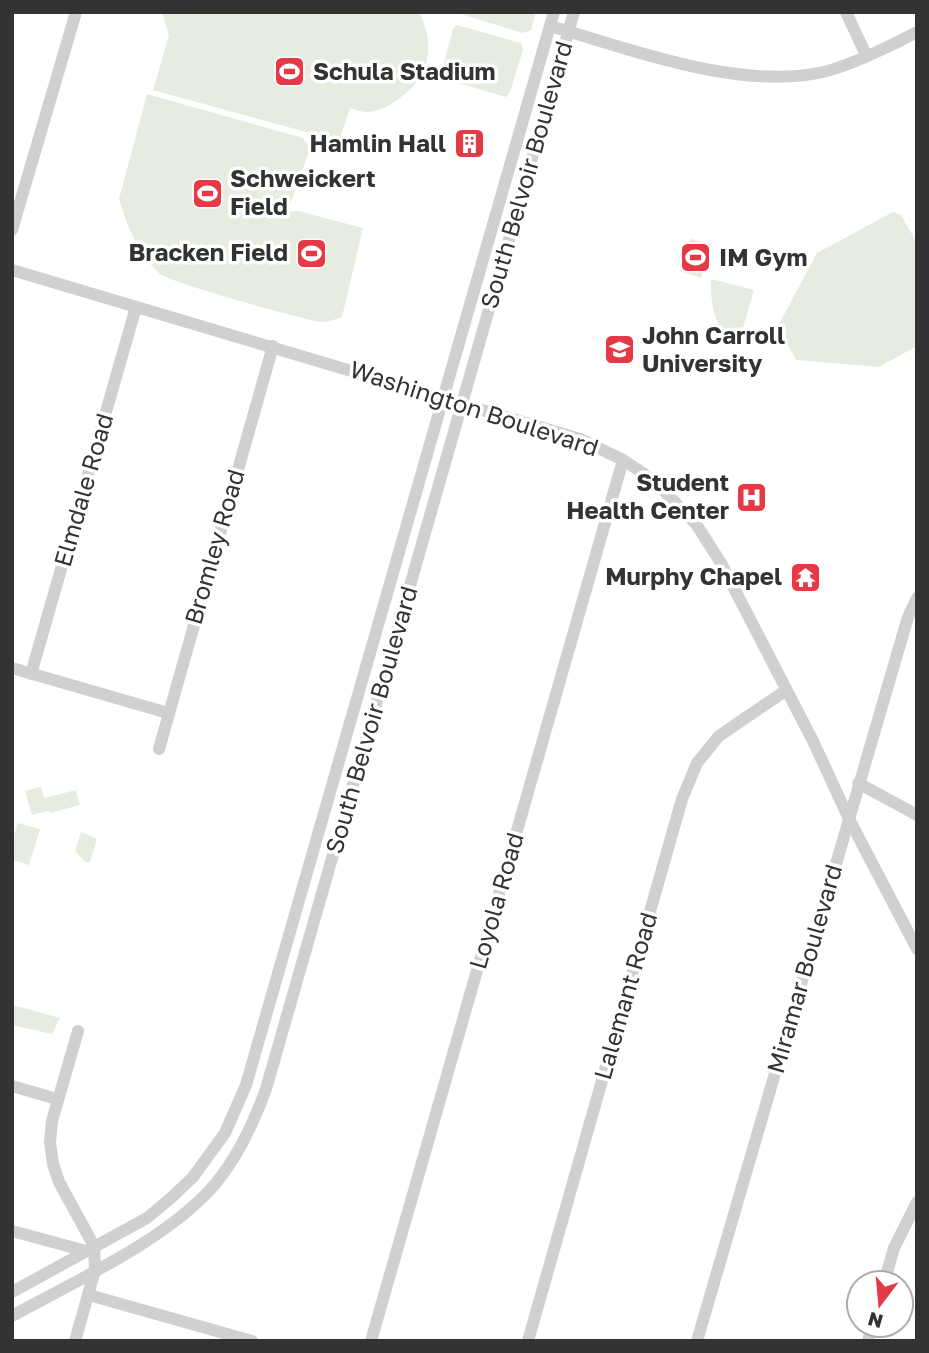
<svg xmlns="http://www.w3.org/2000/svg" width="929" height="1353" viewBox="0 0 929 1353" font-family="'Golos Text',sans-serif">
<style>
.green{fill:#e6ecdf}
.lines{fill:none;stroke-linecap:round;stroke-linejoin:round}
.minor{stroke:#d0d0d0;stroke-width:12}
.labels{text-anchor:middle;stroke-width:7;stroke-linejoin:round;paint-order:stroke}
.poi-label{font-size:24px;font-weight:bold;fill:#333;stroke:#fff;text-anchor:start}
.street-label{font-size:24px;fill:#333;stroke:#fff}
</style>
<rect width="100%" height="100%" fill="#fff"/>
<g class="green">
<path d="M162 12H419C436 47 430 78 397 100 390 106 376 112 366 112 361 112 355 109 350 108L339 141 153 90 169 35Z"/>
<path d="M460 12H536L531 30 523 33 461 14Z"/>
<path d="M457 25 521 43 523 50 510 92 506 97 445 79 441 74 453 29Z"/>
<path d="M147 94 303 138 310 149 287 212 298 211 363 228 342 317C336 319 328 322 321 322 304 320 169 282 160 274 139 256 127 225 119 199Z"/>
<path d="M893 212 901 215 917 243V346L879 367 796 360 778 326 817 253Z"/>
<path d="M690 239 711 244 701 278 680 271Z"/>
<path d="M711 279 754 290 739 341C714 337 710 300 711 279Z"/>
<path d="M41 787 44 798 76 790 80 805 50 813 48 811 32 815 25 791Z"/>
<path d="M18 823 40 829 29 865 12 860V841Z"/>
<path d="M81 832 97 839 90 862H85L75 851Z"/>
<path d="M12 1005 60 1018 52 1034 12 1025Z"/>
</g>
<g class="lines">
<g class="minor">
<path d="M846 12 866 55"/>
<path d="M550 26C631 49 739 91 823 72 849 66 893 45 917 32"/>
<path d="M12 230 76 12"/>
<path d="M12 270 580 439 623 460 643 473 666 493 696 524 721 563 813 741 849 819 917 949"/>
<path d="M12 668 168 713"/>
<path d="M31 674 136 307"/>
<path d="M159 749 273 346"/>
<path d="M858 783 917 815"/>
<path d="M12 1086 57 1099"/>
<path d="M12 1231 86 1251"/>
<path d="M884 1283 894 1248 917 1202"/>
<path d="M12 1292 147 1218 171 1198 193 1177 225 1133 246 1085 554 12"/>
<path d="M89 1295 252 1341"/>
<path d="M12 1316C77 1280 169 1239 216 1183 239 1155 254 1122 266 1089L574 12"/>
<path d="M75 1341 95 1270 94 1246 59 1182 53 1164 50 1142 52 1121 78 1031"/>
<path d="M371 1341 623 460"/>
<path d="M528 1341 682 799 697 763 719 736 785 691"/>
<path d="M697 1341 908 617 917 598"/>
<path d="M868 1341 872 1325"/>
</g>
</g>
<defs>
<symbol id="stadium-square" viewBox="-11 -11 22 22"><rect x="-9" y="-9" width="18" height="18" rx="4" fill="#e63946" stroke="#fff"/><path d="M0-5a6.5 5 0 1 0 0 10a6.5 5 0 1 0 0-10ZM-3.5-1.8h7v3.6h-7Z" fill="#fff"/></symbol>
<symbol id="building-square" viewBox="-11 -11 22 22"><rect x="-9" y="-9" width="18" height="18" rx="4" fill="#e63946" stroke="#fff"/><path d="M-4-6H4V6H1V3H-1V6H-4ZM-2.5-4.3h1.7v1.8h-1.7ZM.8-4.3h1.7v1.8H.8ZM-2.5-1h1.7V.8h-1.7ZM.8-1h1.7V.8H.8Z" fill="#fff"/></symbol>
<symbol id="university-square" viewBox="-11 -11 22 22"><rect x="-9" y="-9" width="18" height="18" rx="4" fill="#e63946" stroke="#fff"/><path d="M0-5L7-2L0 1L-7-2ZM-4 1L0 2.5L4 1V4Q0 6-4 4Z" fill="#fff"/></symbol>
<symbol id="hospital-square" viewBox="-11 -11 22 22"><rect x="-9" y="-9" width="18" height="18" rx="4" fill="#e63946" stroke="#fff"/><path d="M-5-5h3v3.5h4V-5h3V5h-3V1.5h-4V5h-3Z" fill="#fff"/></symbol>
<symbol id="temple-square" viewBox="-11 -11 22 22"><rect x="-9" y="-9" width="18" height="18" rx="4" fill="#e63946" stroke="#fff"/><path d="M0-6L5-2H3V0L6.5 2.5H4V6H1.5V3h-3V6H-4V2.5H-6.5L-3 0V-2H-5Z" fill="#fff"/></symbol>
</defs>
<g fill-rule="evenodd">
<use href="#stadium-square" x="272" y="54" width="35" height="35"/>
<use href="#building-square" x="452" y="126" width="35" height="35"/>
<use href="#stadium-square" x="190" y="176" width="35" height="35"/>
<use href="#stadium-square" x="294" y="236" width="35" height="35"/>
<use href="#stadium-square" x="678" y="240" width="35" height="35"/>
<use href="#university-square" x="602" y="332" width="35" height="35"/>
<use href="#hospital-square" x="734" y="480" width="35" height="35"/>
<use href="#temple-square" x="788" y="560" width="35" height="35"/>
</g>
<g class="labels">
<g class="poi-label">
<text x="313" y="80">Schula Stadium</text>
<text x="446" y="152" text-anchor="end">Hamlin Hall</text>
<text x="230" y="187">Schweickert<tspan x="230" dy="28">Field</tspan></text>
<text x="288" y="261" text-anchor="end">Bracken Field</text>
<text x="719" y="266">IM Gym</text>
<text x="642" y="344">John Carroll<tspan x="642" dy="28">University</tspan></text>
<text x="729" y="491" text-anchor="end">Student<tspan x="729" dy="28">Health Center</tspan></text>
<text x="782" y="585" text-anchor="end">Murphy Chapel</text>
</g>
<g class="street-label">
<text transform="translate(527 175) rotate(-74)" y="8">South Belvoir Boulevard</text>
<text transform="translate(474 409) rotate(18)" y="8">Washington Boulevard</text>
<text transform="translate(84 490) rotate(-74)" y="8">Elmdale Road</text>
<text transform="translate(215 547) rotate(-74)" y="8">Bromley Road</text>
<text transform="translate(372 720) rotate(-74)" y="8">South Belvoir Boulevard</text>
<text transform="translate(497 901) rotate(-74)" y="8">Loyola Road</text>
<text transform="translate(805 969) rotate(-74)" y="8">Miramar Boulevard</text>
<text transform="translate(626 996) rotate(-74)" y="8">Lalemant Road</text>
</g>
</g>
<rect width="929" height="1353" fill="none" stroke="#333333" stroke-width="28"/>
<g transform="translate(880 1304) rotate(196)"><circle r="33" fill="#ffffff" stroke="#adadad" stroke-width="2"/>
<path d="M0-5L12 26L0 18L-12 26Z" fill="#e63946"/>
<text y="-10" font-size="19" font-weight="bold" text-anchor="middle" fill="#333333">N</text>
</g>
</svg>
